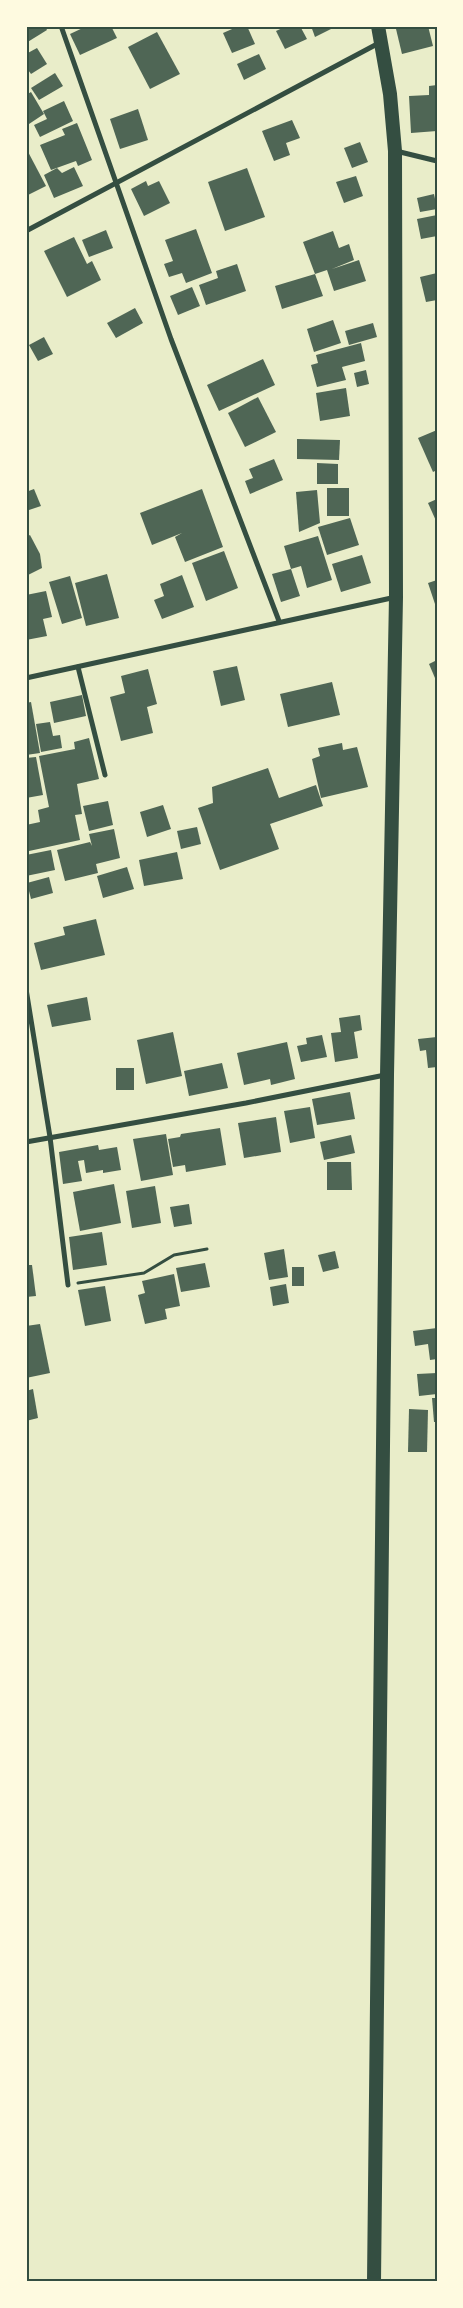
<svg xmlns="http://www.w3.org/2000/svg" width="463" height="2308" viewBox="0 0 463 2308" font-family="Rubik,sans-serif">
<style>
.building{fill:#4f6655}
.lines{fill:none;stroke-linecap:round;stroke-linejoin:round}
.path{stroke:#344e41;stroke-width:3}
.minor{stroke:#344e41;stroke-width:5}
.trunk{stroke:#344e41;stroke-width:14}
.neatline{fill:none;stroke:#344e41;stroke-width:2}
</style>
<rect width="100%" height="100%" fill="#e9edc9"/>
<g class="building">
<path d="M26 26H45L47 30 26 43Z"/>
<path d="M87 26H111L117 38 80 55 70 34Z"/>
<path d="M239 26H247L255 44 232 53 223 33Z"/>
<path d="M287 26H300L307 39 285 49 276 31Z"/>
<path d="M311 26H337L315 37Z"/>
<path d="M407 26H428L433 46 402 54 396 29Z"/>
<path d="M157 32 180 74 150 89 128 47Z"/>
<path d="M37 48 47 64 31 74 26 67V54Z"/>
<path d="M259 54 266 69 244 80 237 64Z"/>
<path d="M55 73 63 86 39 100 31 88Z"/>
<path d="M437 85V131L411 133 409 96 429 95V86Z"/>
<path d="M31 92 44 114 26 126V95Z"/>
<path d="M64 101 73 121 40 137 34 125 47 119 43 111Z"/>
<path d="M138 109 148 140 120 149 110 119Z"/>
<path d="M292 120 300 138 286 143 290 155 274 161 262 131Z"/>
<path d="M77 123 92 160 78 166 76 161 51 170 40 145 65 135 62 129Z"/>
<path d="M360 142 368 162 352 168 344 148Z"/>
<path d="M26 148 46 186 26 196Z"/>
<path d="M74 167 83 186 54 198 44 175 57 168 62 173Z"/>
<path d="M247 168 265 217 225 231 208 182Z"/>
<path d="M356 176 363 196 344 203 336 182Z"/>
<path d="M146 181 148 186 159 181 170 203 144 216 131 189Z"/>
<path d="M434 194 437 209 420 212 417 198Z"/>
<path d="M437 215V236L421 239 417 219Z"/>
<path d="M196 229 212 273 186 283 182 273 169 277 164 264 173 261 165 240Z"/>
<path d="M106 230 113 248 89 257 82 240Z"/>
<path d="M333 231 339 248 349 244 354 260 332 269 359 260 366 281 334 291 327 270 315 274 303 242Z"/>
<path d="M74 237 87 264 92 261 101 280 67 297 44 251Z"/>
<path d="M237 264 246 291 206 305 199 285 218 278 216 271Z"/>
<path d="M437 273V300L426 302 420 277Z"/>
<path d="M315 274 323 296 282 309 275 286Z"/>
<path d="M192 287 200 306 178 315 170 296Z"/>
<path d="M135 308 143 323 116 338 107 323Z"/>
<path d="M333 320 341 343 314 352 307 329Z"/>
<path d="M373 323 377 337 349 345 345 331Z"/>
<path d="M44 337 53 354 38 361 29 345Z"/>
<path d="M361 343 365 361 342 367 346 380 317 387 311 365 318 363 316 355Z"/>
<path d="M263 359 275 385 219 411 207 385Z"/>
<path d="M366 370 369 384 357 387 354 373Z"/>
<path d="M346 388 350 416 320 421 316 393Z"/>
<path d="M258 397 276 432 245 447 228 413Z"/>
<path d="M437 430V470L433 472 418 438Z"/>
<path d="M297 439 340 440 339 460 297 459Z"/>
<path d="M274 459 283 480 250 494 245 481 253 478 249 469Z"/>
<path d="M317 463 338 464V484H317Z"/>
<rect x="327" y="488" width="22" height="28"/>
<path d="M34 489 41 506 26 511V492Z"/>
<path d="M202 489 223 547 185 562 175 537 182 533 152 545 140 513Z"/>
<path d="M317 490 320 523 299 532 296 492Z"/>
<path d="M437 499V523L428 503Z"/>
<path d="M350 518 359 545 327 555 318 527Z"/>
<path d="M30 535 40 554 42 568 26 576V537Z"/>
<path d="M318 536 332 580 307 588 301 566 291 569 284 546Z"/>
<path d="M224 551 238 588 206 601 192 563Z"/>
<path d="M362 555 371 583 341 592 332 564Z"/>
<path d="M291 569 300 596 281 602 272 574Z"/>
<path d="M107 574 119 618 86 626 75 583Z"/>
<path d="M182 575 194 607 162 619 154 600 164 596 160 584Z"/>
<path d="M70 576 82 618 62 624 49 582Z"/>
<path d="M437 580V604H435L428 583Z"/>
<path d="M46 591 52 617 43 619 47 636 26 640V595Z"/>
<path d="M437 660V677L435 678 429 664Z"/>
<path d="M237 666 245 700 221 706 213 671Z"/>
<path d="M148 669 157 704 147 707 153 733 121 741 110 697 125 693 121 676Z"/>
<path d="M332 682 340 715 288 727 280 694Z"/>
<path d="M82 695 86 716 54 723 50 702Z"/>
<path d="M31 702 40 753 26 755V703Z"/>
<path d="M50 722 53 736 60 735 62 748 41 752 36 724Z"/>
<path d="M89 738 99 779 77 784 82 814 75 815 80 840 29 851 26 825 40 822 38 810 49 807 39 756 75 749 74 742Z"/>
<path d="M342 743 343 750 357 747 368 787 321 798 312 759 320 756 318 748Z"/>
<path d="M36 757 43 795 26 798V758Z"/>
<path d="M268 768 279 798 316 785 323 806 270 824 279 849 220 870 198 808 213 803 212 787Z"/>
<path d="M108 801 113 825 89 831 83 806Z"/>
<path d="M163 805 171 829 147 837 140 812Z"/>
<path d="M197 827 201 844 181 849 177 831Z"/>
<path d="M114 829 120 858 96 864 98 873 65 881 57 850 90 842 92 846 89 834Z"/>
<path d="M51 850 55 870 26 876V855Z"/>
<path d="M177 852 183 879 144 886 139 860Z"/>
<path d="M127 867 134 889 103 898 97 876Z"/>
<path d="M49 877 53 893 31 899 27 883Z"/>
<path d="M96 919 105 955 41 970 34 943 65 935 63 927Z"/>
<path d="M87 997 91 1020 52 1027 47 1005Z"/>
<path d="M360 1015 362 1030 354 1032 358 1058 335 1062 331 1033 341 1032 339 1018Z"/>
<path d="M173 1032 182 1076 146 1084 137 1040Z"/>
<path d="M322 1035 327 1057 301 1062 297 1046 307 1044 306 1038Z"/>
<path d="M437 1037V1067L428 1068 426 1050 420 1051 418 1039Z"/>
<path d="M287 1042 295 1079 271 1085 270 1079 244 1085 237 1053Z"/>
<path d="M222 1063 228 1088 189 1096 184 1071Z"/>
<rect x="116" y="1068" width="18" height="22"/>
<path d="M350 1092 355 1119 317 1125 312 1099Z"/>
<path d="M310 1107 315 1138 290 1143 284 1111Z"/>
<path d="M276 1117 281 1152 244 1158 238 1123Z"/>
<path d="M220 1128 226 1165 186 1172 185 1165 173 1167 168 1139 180 1137 181 1134Z"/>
<path d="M166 1134 173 1175 141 1181 133 1139Z"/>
<path d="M351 1135 355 1153 324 1160 320 1142Z"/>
<path d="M98 1145 99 1150 117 1147 121 1170 103 1173V1170L86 1173 84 1160 78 1161 82 1181 63 1184 59 1152Z"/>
<path d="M327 1162H351L352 1190H327Z"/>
<path d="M114 1184 121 1223 80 1231 73 1192Z"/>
<path d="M155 1186 161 1223 132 1228 126 1191Z"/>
<path d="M189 1204 192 1224 174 1227 170 1207Z"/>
<path d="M102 1232 107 1265 73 1270 69 1237Z"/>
<path d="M284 1249 288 1277 269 1280 264 1253Z"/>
<path d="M335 1251 339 1268 323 1272 318 1255Z"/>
<path d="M205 1263 210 1287 181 1292 176 1268Z"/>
<path d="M26 1265H32L36 1296 26 1297Z"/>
<rect x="292" y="1267" width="12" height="19"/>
<path d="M174 1274 180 1306 165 1309 167 1319 145 1324 138 1295 145 1293 142 1281Z"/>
<path d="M286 1284 289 1303 273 1306 270 1287Z"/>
<path d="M105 1286 111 1321 85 1326 78 1290Z"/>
<path d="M40 1324 50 1373 26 1378V1326Z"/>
<path d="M437 1328V1359L430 1360 428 1344 415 1346 413 1331Z"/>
<path d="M437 1373V1394L419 1396 417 1374Z"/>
<path d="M33 1389 38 1418 26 1421V1391Z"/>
<path d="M432 1398H437V1422H434Z"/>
<path d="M409 1409 428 1410 427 1452H408Z"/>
</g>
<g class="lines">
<path class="path" d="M78 1283 144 1273 174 1255 207 1249"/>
<g class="minor">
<path d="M61 26 171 339 279 621"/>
<path d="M396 151 437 161"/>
<path d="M26 231 379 43"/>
<path d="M78 667 105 775"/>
<path d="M26 678 396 597"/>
<path d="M26 989 50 1137 68 1285"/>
<path d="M26 1142 246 1103 385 1075"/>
</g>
<path class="trunk" d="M374 2282 387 1075 396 597 395 151 390 94 378 26"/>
</g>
<rect width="463" height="2308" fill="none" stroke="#fefae0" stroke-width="55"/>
<rect x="28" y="28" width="408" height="2252" class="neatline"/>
</svg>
